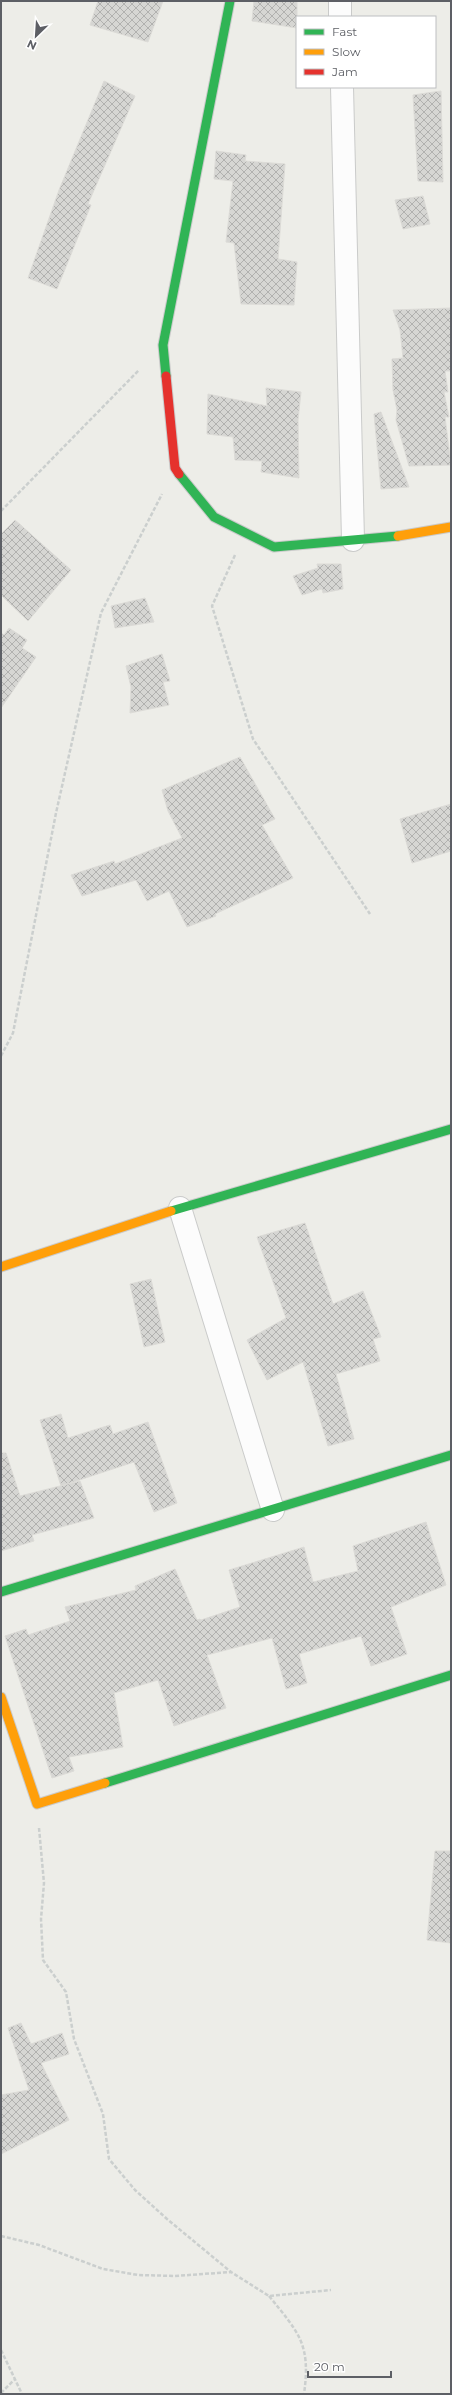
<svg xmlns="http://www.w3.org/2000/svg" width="452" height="2395" viewBox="0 0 452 2395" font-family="Montserrat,sans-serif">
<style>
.building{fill:url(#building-cross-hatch);stroke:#dcdbd7}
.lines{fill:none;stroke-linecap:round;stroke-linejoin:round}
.street-casing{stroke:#cacbca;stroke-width:24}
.fast-casing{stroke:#cacaca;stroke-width:11}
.slow-casing{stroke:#cacaca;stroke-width:11}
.jam-casing{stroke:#cacaca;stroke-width:11}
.path{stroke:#cbcfce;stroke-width:2.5;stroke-dasharray:4 2;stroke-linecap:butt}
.street{stroke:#fcfcfc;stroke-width:22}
.fast{stroke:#30b455;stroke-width:9}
.slow{stroke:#ff9f0a;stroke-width:9}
.jam{stroke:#e5322d;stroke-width:9}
</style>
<defs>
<pattern id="building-cross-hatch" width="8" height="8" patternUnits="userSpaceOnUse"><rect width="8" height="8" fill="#d6d6d3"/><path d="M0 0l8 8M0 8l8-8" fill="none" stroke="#b1b1af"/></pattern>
</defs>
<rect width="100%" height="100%" fill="#edede8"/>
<g class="building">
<path d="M98 1H163L148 42 90 25Z"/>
<path d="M254 1H297V28L252 21Z"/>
<path d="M104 81 135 96 88 204 91 205 57 289 28 278 59 190Z"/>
<path d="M441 91 443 182 418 181 413 95Z"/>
<path d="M216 151 246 155 245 161 285 164 278 259 297 262 294 305 241 304 234 243 226 242 233 181 214 179Z"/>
<path d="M423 196 430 224 403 229 395 200Z"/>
<path d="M451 308V371H445L448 392H444L449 417H445L451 465 409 466 396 420 397 410 393 390 392 359 403 358 400 330 393 310Z"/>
<path d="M266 388 301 392 298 420 299 478 261 472 262 461 235 460 233 437 207 434 208 394 267 406Z"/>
<path d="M381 412 409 487 381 489 374 414Z"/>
<path d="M15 520 71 570 28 621 1 595V534Z"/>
<path d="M317 564H341L343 589 323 593 322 589 302 595 293 576 318 568Z"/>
<path d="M145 598 154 622 115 628 111 606Z"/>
<path d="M9 628 27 640 22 648 36 657 1 708V633L4 635Z"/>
<path d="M162 654 170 681 163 682 169 705 130 713 131 687 126 666Z"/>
<path d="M240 757 275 819 262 825 293 878 215 914 216 916 187 927 169 891 147 901 136 880 82 896 71 875 114 861 115 864 182 838 168 811 162 790Z"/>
<path d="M451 804V851L412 863 400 819Z"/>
<path d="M305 1223 333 1304 363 1291 381 1337 373 1339 380 1361 336 1374 354 1439 328 1446 303 1362 267 1380 247 1340 286 1318 257 1237Z"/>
<path d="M151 1279 165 1342 144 1347 130 1284Z"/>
<path d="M61 1414 68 1438 110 1425 113 1434 148 1422 177 1503 154 1512 134 1462 61 1486 40 1420Z"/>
<path d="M1 1453H6L20 1496 80 1481 94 1518 32 1535 34 1541 1 1551Z"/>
<path d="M426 1522 446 1585 391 1607 407 1654 371 1666 361 1636 299 1654 307 1683 286 1689 272 1638 207 1655 226 1708 174 1726 158 1680 114 1693 123 1747 69 1757 74 1771 52 1778 5 1636 26 1629 28 1635 70 1621 65 1607 136 1590 135 1586 175 1569 197 1620 200 1619 201 1620 240 1607 229 1570 304 1547 313 1582 358 1571 353 1546Z"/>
<path d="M435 1851H451V1943L427 1940Z"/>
<path d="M21 2023 31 2044 62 2033 69 2054 41 2063 69 2120 1 2154V2095L29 2090 8 2028Z"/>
</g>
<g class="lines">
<defs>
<g id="street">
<path d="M340 1V17"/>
<path d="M342 87 353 540"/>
<path d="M180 1208 273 1510"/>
</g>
<g id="fast">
<path d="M166 376 163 345 230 1"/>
<path d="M179 474 214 517 274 547 398 536"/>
<path d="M171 1211 451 1129"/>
<path d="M1 1592 451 1455"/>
<path d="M105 1783 451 1675"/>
</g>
<g id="slow">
<path d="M398 536 451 527"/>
<path d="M1 1267 171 1211"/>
<path d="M1 1697 37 1804 105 1783"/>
</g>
<path id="jam" d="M166 376 175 468 179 474"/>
</defs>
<use href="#street" class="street-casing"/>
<use href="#fast" class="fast-casing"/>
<use href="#slow" class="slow-casing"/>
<use href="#jam" class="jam-casing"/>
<g class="path">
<path d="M1 511 139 370"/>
<path d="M235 555 212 606 253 739 370 914"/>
<path d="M1 1056 13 1033 56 813 101 613 162 494"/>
<path d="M39 1828 44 1883 41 1919 43 1960 66 1992 74 2039 103 2114 109 2159 135 2190 167 2219 231 2272 269 2296 331 2290"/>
<path d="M1 2236 39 2245 103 2269 138 2275 175 2276 231 2272"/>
<path d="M269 2296C299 2333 311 2344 304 2394"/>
<path d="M1 2350 22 2394"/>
<path d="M1 2393 14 2380"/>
</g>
<use href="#street" class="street"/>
<use href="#fast" class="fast"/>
<use href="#slow" class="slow"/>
<use href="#jam" class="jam"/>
</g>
<rect width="452" height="2395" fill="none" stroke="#5d5f65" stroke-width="4"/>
<rect x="296" y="16" width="140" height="72" fill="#ffffff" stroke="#bebfc1"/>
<rect x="304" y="29" width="20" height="6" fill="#30b455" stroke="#bebfc1"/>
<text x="332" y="36" font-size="12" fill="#5d5f65">Fast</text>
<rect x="304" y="49" width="20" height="6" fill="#ff9f0a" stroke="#bebfc1"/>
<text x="332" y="56" font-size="12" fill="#5d5f65">Slow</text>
<rect x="304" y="69" width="20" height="6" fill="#e5322d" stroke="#bebfc1"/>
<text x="332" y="76" font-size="12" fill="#5d5f65">Jam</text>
<g transform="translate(36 36) rotate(205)" stroke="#ffffff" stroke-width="3" paint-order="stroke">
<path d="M0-3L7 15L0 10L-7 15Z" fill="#5d5f65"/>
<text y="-6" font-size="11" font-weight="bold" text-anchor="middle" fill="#5d5f65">N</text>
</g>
<path d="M308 2371v6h83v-6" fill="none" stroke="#5d5f65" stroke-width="2"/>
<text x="314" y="2371" font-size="12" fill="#5d5f65" stroke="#ffffff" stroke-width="3" paint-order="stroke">20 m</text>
</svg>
